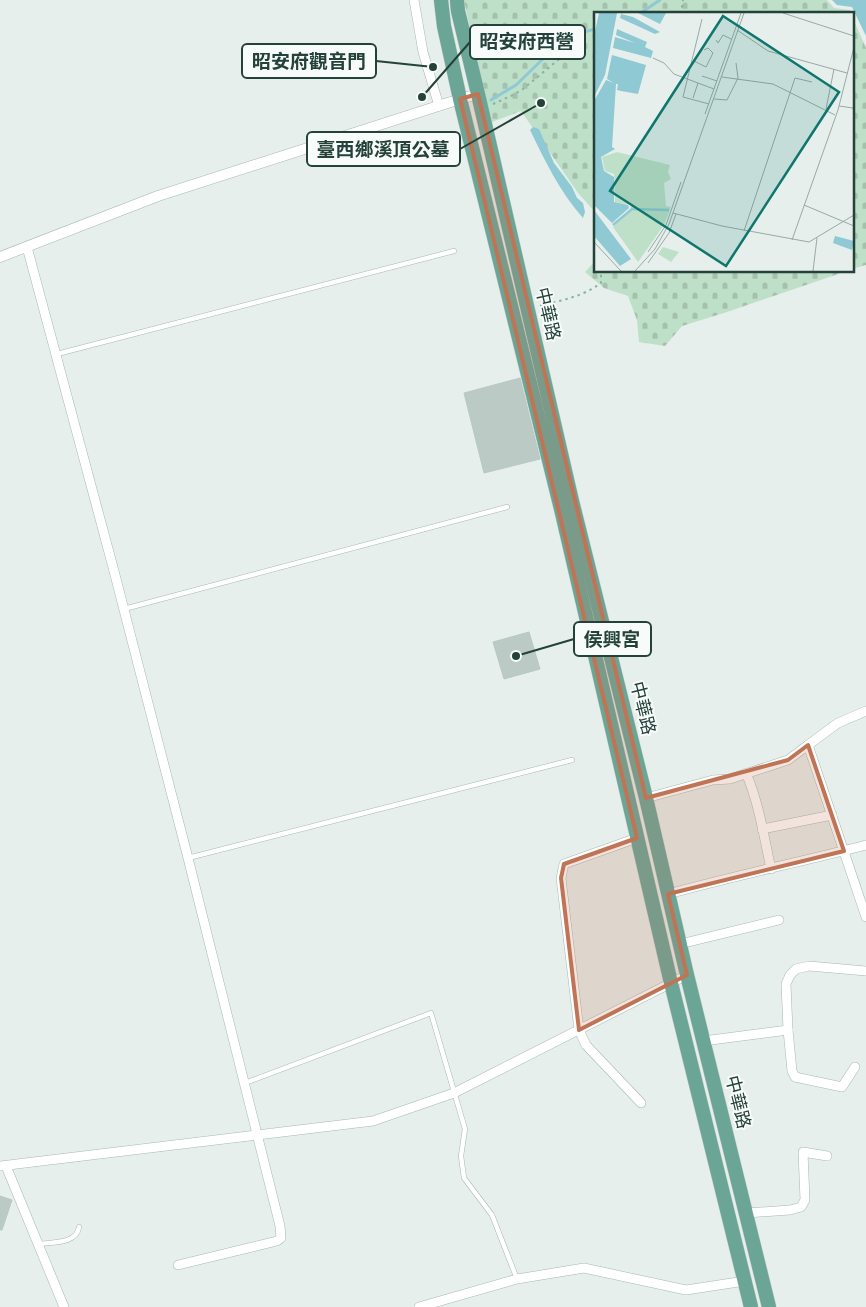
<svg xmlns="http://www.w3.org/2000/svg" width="866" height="1307" viewBox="0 0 866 1307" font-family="Montserrat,'Noto Sans TC',sans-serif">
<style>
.cemetery{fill:url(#cemetery-stones)}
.water{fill:#8ec9d4}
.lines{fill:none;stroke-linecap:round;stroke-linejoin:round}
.stream{stroke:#8ec9d4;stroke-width:3}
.building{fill:#bbcac4;stroke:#b8c9c2}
.service-casing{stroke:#a8b8b2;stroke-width:5.5}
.minor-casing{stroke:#a8b8b2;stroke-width:10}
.tertiary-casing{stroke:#a8b8b2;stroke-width:11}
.primary-casing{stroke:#c2cac8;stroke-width:15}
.path{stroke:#86b3a5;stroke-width:2;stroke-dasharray:2.5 4;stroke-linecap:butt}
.service{stroke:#fff;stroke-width:4.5}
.minor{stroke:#fff;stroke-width:9}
.tertiary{stroke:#fff;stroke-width:10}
.primary{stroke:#6aa596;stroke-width:14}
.marked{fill:#c07456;fill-opacity:0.2;stroke:#c07456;stroke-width:4;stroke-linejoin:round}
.labels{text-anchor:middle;stroke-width:4;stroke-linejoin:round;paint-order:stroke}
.street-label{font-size:18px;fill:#24423a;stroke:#f7fbf9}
.inset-river{fill:none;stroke:#8ec9d4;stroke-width:2.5}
.inset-road{fill:none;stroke:#98aaa4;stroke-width:1}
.view{fill:#0f766e;fill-opacity:0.15;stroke:#0f766e;stroke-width:2.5}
.inset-edge{fill:none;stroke:#24423a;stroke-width:2.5}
.leader{fill:none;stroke:#24423a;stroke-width:2}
.callout-dot{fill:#24423a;stroke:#f7fbf9;stroke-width:2}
.callout{fill:#f7fbf9;stroke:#24423a;stroke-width:2}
.callout-label{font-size:19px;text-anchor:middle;font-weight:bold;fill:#24423a}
</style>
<defs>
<pattern id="cemetery-stones" width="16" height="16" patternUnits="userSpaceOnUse" patternTransform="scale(1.25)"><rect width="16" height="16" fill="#bfe0c8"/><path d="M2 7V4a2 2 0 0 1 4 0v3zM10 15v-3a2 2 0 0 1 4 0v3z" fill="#a4c1ad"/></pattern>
</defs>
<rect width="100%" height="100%" fill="#e6efeb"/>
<g class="cemetery">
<path d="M464 0H827L834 8 850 10 851 14H595V212L578 193 521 111 492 122 484 95Z"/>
<path d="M852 16 866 48V265L852 269Z"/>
<path d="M595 261V271H847L727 312 682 326 665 346 639 342 637 320 628 296 604 288 585 272Z"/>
</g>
<g class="water">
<path d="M832 0H866V36L852 7 837 5Z"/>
<path d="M533 127 539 129 554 163 572 187 577 198 583 203 585 212 583 218C560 192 545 161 530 130Z"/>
</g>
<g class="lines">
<g class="stream">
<path d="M639 14 660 0"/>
<path d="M491 100 516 85 547 55 580 33 595 29"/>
</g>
</g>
<g class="building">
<path d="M520 378 540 459 484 473 464 393Z"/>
<path d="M529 632 540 669 504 679 493 642Z"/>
<path d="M0 1196 12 1200 2 1230H0Z"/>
</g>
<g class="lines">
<defs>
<g id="service">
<path d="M57 354 454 251"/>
<path d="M124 609 507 507"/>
<path d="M188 858 572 760"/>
<path d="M245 1083 431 1013 465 1129 461 1156 464 1178 492 1215 517 1279"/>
<path d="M39 1244C52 1242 77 1244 79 1227"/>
</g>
<g id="minor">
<path d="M414 0 423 52 439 106"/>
<path d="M27 247 114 571 188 858 280 1226 281 1238 277 1241 178 1265"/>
<path d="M808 745 838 723 866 711"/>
<path d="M746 773C759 803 764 837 771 869"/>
<path d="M646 798 713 780 730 779 788 760 808 745 866 917"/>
<path d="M762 829 832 815"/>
<path d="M637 838 564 864 561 878 579 1030 586 1045 641 1103"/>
<path d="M668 894C733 876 800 862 866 845"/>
<path d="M680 944 779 920"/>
<path d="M703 1041 788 1030"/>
<path d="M855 1067 842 1087 795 1077 792 1071 788 1030 786 984 790 975 796 969 809 966 866 971"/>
<path d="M0 1166 373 1121 454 1093 687 975"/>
<path d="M6 1166 64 1307"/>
<path d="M746 1213 790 1210 801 1207 805 1200 803 1152 827 1156"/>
<path d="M419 1307 517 1279 584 1268 686 1290 745 1281"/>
</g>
<path id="tertiary" d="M0 257 158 196 460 99 478 94"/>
<g id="primary">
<path d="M441 0 444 26 460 99 562 513 671 983 751 1307"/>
<path d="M457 0 458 11 478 94 572 501 646 798 687 975 769 1307"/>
</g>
</defs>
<use href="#service" class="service-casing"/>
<use href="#minor" class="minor-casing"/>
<use href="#tertiary" class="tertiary-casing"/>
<use href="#primary" class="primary-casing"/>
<g class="path">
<path d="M681 14 683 0"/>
<path d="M493 104 513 95 523 89 581 41 582 36 579 29"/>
<path d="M540 306C562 300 582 297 601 283V271"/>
</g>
<use href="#service" class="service"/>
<use href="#minor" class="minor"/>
<use href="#tertiary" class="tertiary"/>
<use href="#primary" class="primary"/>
</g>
<path class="marked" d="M478 94 646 798 788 760 808 745 844 851 668 894 687 975 579 1030 561 878 564 864 637 838 460 99Z"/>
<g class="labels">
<g class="street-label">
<text transform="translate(548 314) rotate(77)" y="6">中華路</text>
<text transform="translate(643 708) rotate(76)" y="6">中華路</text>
<text transform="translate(738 1102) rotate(76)" y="6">中華路</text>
</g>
</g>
<g transform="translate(594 12)">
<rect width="260" height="260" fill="#e6efeb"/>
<path d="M23 140 76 153 74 160 77 167 70 171 72 194 77 195 70 213 44 250 19 215 37 198 36 193 21 190 20 162 11 159 8 145Z" fill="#bfe0c8"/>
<path d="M69 235 85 240 77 250 64 242Z" fill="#bfe0c8"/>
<path d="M5 1H23L11 63 0 85V24ZM44 1H72L66 12ZM27 2 39 5 66 20 61 22 26 6ZM23 17 53 30 51 35 59 39 57 46 19 36 21 25 41 31 22 23ZM18 43 52 53 44 82 27 79 23 78 24 72H22L18 135 21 137 7 145 10 159 20 165V190L34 193 35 196 18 211 0 193V89L12 68 20 71 13 67ZM0 198 37 247 26 254 0 224ZM241 224 260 229 258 238 239 231Z" fill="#8ec9d4"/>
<path class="inset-river" d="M19 213 38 197 75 198"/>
<path class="inset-road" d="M189 1 260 24M108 7 89 85 115 92M143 18 174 39 253 61M122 28 124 31 129 23 137 27M59 46 70 51 80 62 120 77M100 49 112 55 119 41 114 36 110 38M108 64 123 69M128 65 179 72 241 103M99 86 104 71M120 87 133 88 144 66 142 51M245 94 259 96 260 101M232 97 240 57M111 102 147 1M210 193 260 214M79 201 128 214 215 230 260 203M150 219 201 66 218 70M198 228 244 98 260 35M0 230 27 259M54 240 72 213 87 170M54 251 75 221 82 202M41 259 61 237 75 212 150 1M219 259 223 226"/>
<path class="view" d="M129 4 245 80 132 254 16 179Z"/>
<rect width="260" height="260" class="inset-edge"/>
</g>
<path class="leader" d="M422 97L470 42M433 67L376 61M541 103L460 149M516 656L574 639"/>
<g class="callout-dot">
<circle cx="422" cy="97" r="5"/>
<circle cx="433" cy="67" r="5"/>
<circle cx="541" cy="103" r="5"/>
<circle cx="516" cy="656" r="5"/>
</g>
<g class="callout">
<rect x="470" y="25" width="115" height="34" rx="5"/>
<rect x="242" y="44" width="134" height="34" rx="5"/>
<rect x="307" y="132" width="153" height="34" rx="5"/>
<rect x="574" y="622" width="77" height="34" rx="5"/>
</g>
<g class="callout-label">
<text x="527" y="48">昭安府西營</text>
<text x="309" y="68">昭安府觀音門</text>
<text x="383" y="156">臺西鄉溪頂公墓</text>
<text x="612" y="646">侯興宮</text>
</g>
</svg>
